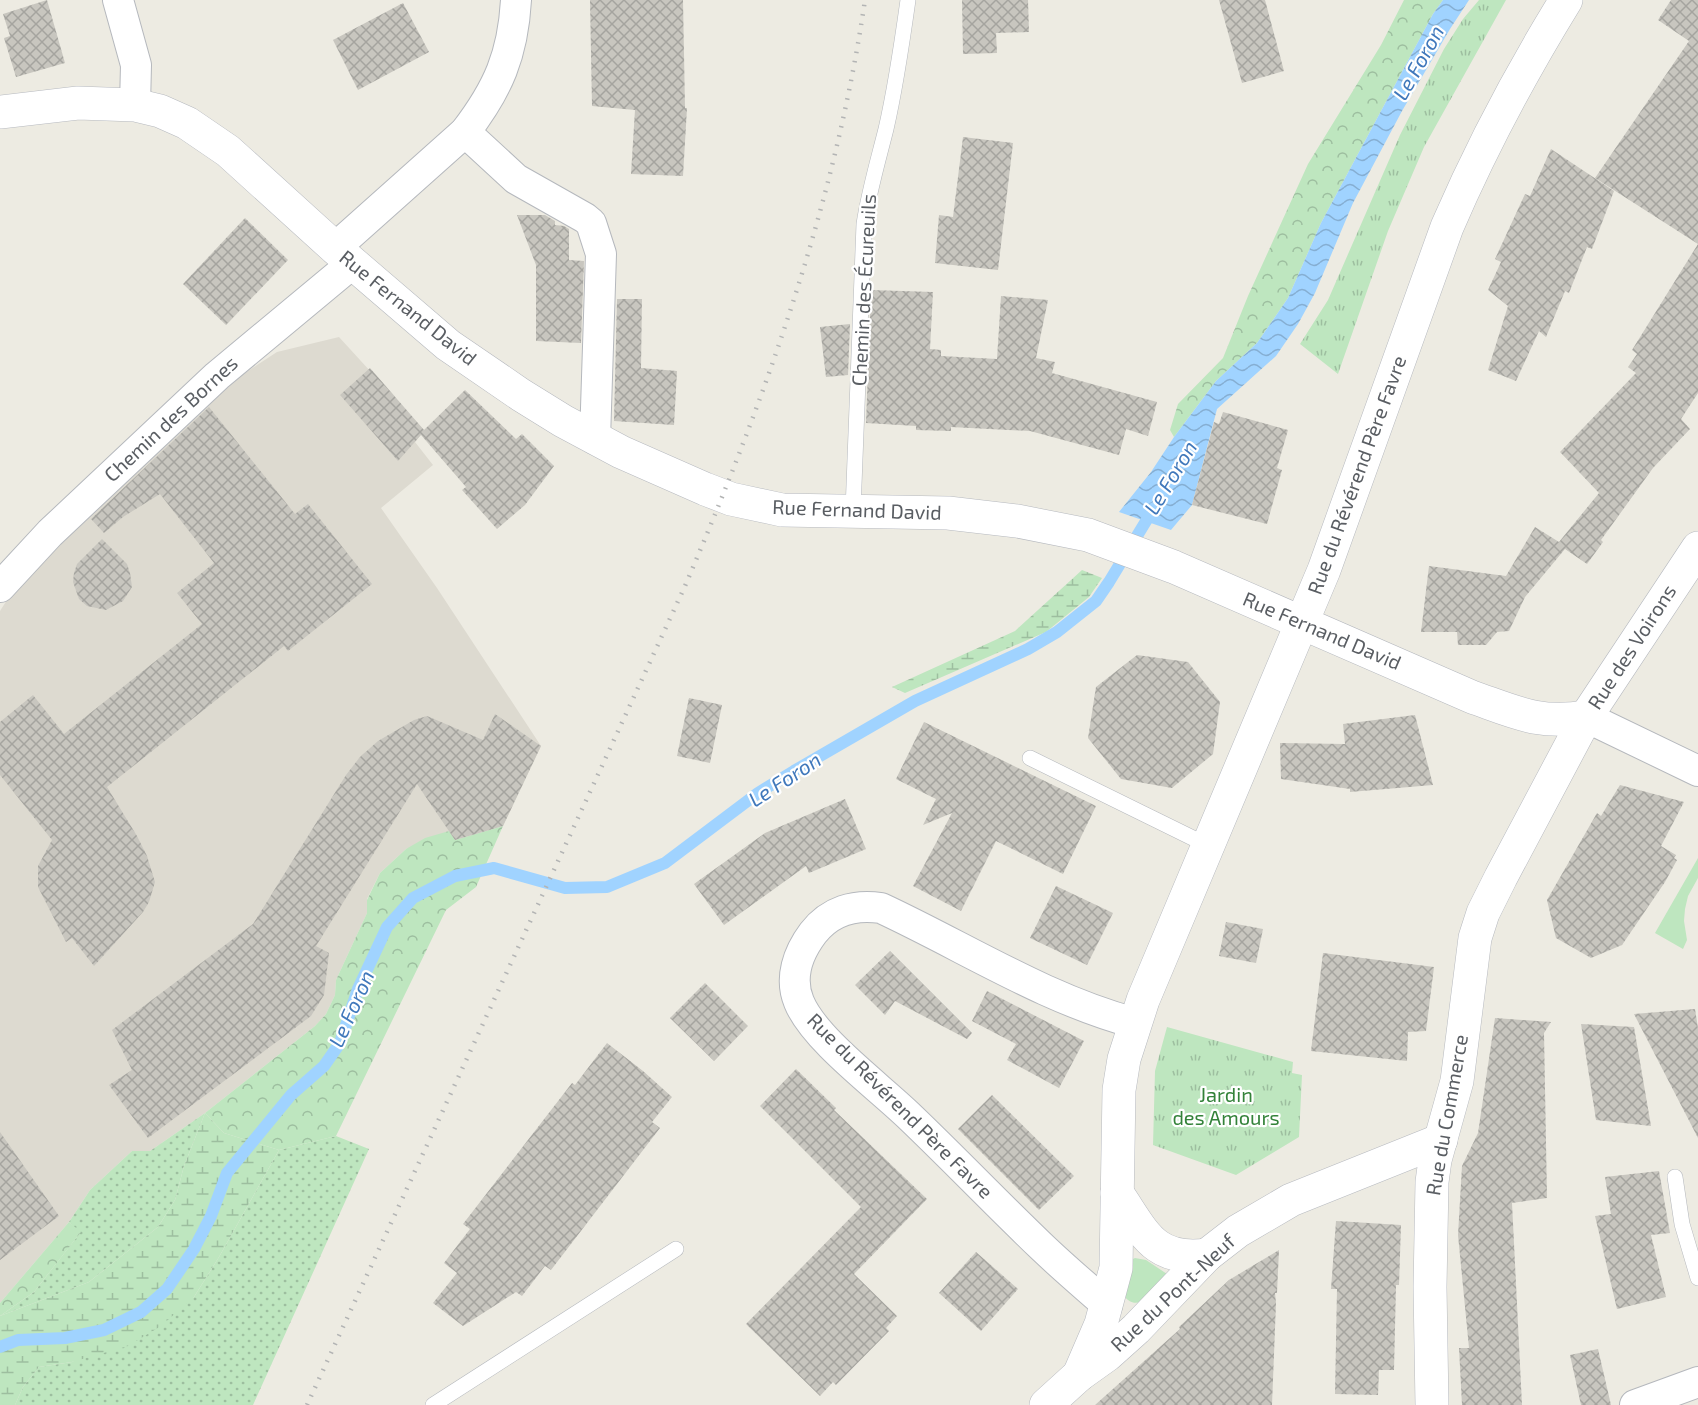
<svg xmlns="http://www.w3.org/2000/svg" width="1698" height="1405" viewBox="0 0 1698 1405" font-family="'Exo 2',sans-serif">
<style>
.education{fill:#dddad0}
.grass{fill:url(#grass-dots)}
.forest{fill:url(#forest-crowns)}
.wetland{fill:url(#wetland-marsh)}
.park{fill:url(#park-tufts)}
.garden{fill:#bee6bf}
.water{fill:url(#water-waves)}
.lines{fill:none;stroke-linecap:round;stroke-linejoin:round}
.stream{stroke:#a0d3ff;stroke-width:12}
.building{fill:url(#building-cross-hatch)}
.lane-casing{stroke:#b5b8bd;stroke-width:16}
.street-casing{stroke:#b5b8bd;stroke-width:32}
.secondary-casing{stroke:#b6b9bf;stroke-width:34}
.lane{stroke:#fff;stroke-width:15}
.street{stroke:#fff;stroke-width:30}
.secondary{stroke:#fff;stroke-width:33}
.rail{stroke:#b3b4b4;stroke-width:4.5;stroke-dasharray:1.5 8;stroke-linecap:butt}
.labels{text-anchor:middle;stroke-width:4.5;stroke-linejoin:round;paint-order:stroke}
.street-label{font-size:20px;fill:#5a5e63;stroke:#fff}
.park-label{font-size:20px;fill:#338239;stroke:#fff}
.water-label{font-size:21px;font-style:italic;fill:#4078bb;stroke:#fff}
</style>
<defs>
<pattern id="grass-dots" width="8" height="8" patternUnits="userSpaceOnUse" patternTransform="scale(1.5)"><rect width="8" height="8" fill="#bee6bf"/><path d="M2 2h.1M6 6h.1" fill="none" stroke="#9dbe9f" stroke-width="1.8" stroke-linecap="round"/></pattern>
<pattern id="forest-crowns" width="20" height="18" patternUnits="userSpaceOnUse" patternTransform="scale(1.5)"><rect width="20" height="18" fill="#bee6bf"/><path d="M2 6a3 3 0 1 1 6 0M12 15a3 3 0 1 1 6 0" fill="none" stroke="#9dbe9f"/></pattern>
<pattern id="wetland-marsh" width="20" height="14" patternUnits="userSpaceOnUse" patternTransform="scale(1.5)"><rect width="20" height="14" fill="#bee6bf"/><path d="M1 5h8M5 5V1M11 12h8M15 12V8" fill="none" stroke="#9dbe9f"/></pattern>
<pattern id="park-tufts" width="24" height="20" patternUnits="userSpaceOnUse" patternTransform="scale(1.5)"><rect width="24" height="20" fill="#bee6bf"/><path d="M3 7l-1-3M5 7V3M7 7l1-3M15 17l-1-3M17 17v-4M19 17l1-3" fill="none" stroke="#9dbe9f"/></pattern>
<pattern id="water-waves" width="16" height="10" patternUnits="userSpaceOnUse" patternTransform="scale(1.5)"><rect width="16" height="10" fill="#a0d3ff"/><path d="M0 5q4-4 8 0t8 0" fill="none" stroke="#85aed2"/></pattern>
<pattern id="building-cross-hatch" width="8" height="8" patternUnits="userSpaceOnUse" patternTransform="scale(1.5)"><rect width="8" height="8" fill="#c8c6bf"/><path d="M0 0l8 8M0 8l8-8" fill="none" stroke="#a5a49f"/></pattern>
</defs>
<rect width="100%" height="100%" fill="#edebe2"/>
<path class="education" d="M339 337 424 430 415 442 433 465 381 508 437 588 541 746 503 826 455 840 406 849 380 873 367 899V913L336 980 335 995 326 1014 315 1026 205 1113 150 1151H132L90 1190 69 1222 0 1303V611L17 584 204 400 277 352Z"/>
<g class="grass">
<path d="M205 1113 184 1166 175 1200 158 1227 89 1282 0 1316 34 1292 80 1233 69 1222 90 1190 132 1151H150Z"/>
<path d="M336 1136 369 1149 253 1405H15L23 1387 39 1367 72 1362 194 1297 219 1257 279 1150Z"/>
</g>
<g class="forest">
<path d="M1404 0H1443L1433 14 1321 223 1288 298 1257 343 1216 381 1174 437 1170 430 1178 404 1223 358 1248 296 1308 164 1381 45Z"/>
<path d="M503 826 476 887 446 910 336 1136 279 1150 224 1133 205 1113 315 1026 326 1014 335 995 336 980 367 913V900L380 873 406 849 425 838 449 831 455 840Z"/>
<path d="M69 1222 81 1232 34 1292 0 1316V1303Z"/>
</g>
<g class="wetland">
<path d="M1082 570 1102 578 1089 597 1046 632 905 693 892 687 1015 631Z"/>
<path d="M205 1113 224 1133 279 1150 219 1257 194 1297 161 1326 128 1346 72 1362 39 1367 23 1387 15 1405H0V1316L89 1282 158 1227 175 1200 184 1166Z"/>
</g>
<g class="park">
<path d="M1479 0H1506L1424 147 1388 231 1338 374 1300 344 1328 300 1400 135 1444 49 1463 19Z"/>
<path d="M1167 1027 1293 1062 1292 1073 1302 1075 1299 1137 1236 1175 1153 1145 1155 1071Z"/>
</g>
<g class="garden">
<path d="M1698 858V878L1688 896 1685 909 1684 921 1687 940 1683 949 1655 933Z"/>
<path d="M1135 1258 1146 1260 1167 1274 1141 1302C1133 1304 1129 1302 1124 1296L1131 1260Z"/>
</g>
<path class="water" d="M1443 0H1469L1450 29 1402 111 1353 203 1315 293 1298 324 1276 356 1217 409 1192 505 1171 530 1119 512 1151 472 1174 437 1216 381 1257 343 1288 298 1321 223 1433 14Z"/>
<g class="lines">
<path class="stream" d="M0 1347 18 1340 65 1338 104 1330 141 1312 167 1289 194 1249 211 1216 227 1173 291 1095 324 1066 340 1043 358 989 387 927 413 898 455 876 494 868 565 888 607 887 665 863 758 793 794 771 915 701 1028 649 1057 632 1096 601 1109 582 1154 508"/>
</g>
<g class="building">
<path d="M47 0 65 63 16 77 4 38 10 36 3 14Z"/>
<path d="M590 0H683L685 108H687L683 176 631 174 635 110 592 106Z"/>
<path d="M962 0H1028L1029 32 996 33 997 53 963 54Z"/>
<path d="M1219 0H1265L1284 71 1242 83Z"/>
<path d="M1671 0H1698V393L1681 419 1690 429 1653 468 1601 540 1603 542 1587 564 1565 549 1525 597 1509 631 1497 632 1486 645H1458L1457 632H1421L1429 566 1506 576 1535 527 1559 542 1599 493 1560 452 1636 373 1628 367 1637 354 1632 350 1698 244 1595 178 1689 41 1658 20Z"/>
<path d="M403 3 429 52 358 90 333 40Z"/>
<path d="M963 137 1013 143 998 270 935 263 939 215 953 217Z"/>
<path d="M1551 149 1614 191 1592 249 1587 247 1569 293 1565 291 1546 337 1539 331 1516 381 1488 370 1508 306 1488 290 1501 262 1495 259 1525 194 1530 196Z"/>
<path d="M517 215H545L555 221V225L564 226 569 229V260L584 261 581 343 536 341V265Z"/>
<path d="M245 218 288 260 226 325 183 284Z"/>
<path d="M871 290 933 292 930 349 941 350V356L997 359 1001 296 1048 300 1036 358 1055 362 1052 373 1157 402 1148 436 1126 429 1119 455 1030 431 951 427V431L916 430V426L866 423Z"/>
<path d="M617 299H642L641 368 677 371 674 425 614 421Z"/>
<path d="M850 324 848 375 826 377 820 327Z"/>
<path d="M370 368 424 430 465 390 516 439 522 434 554 466 525 505 497 529 462 490 466 487 421 435 398 461 340 395Z"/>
<path d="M209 407 295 514 308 504 372 584 288 651 284 646 107 787 137 836 147 856 155 882 149 902 143 912 94 966 72 938 66 942 38 887V866L52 840 0 775V722L33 695 64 734 202 624 177 593 214 563 160 494 123 517 104 533 91 519Z"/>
<path d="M1223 412 1288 430 1277 468 1282 470 1267 524 1192 505 1214 422 1219 424Z"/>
<path d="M102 539 127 564 130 573 132 587 123 601 106 610 87 606 79 599 73 582 74 573 77 564Z"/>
<path d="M1137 655 1188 662 1220 702 1213 754 1172 788 1121 779 1088 738 1096 687Z"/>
<path d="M689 698 722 705 710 763 677 756Z"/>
<path d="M495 714 541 746 503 826 455 840 417 784 316 946 329 953 324 995 311 1016 148 1138 109 1085 132 1070 112 1030 253 924 346 775 360 757 378 741 414 720 427 716 483 740Z"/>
<path d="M1415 715 1433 785 1350 792V789L1281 779 1280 743 1345 744 1343 724Z"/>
<path d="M924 722 1096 806 1063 874 996 841 961 911 913 886 952 813 923 825 936 799 896 779Z"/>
<path d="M1620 785 1684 802 1661 846 1676 855 1674 858 1677 860 1665 882 1622 945 1591 958 1556 938 1547 900 1597 813 1601 816Z"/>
<path d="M845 799 866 849 809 873 806 866 724 925 694 884 765 833Z"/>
<path d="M1056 886 1113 913 1087 965 1030 938Z"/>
<path d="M1226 922 1263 929 1256 963 1219 956Z"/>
<path d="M890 951 972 1033 967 1039 895 1001 885 1015 855 985Z"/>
<path d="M1323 953 1434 967 1426 1031 1408 1032 1407 1061 1311 1051Z"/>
<path d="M705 983 748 1026 714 1061 670 1018Z"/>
<path d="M987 991 1084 1041 1059 1088 1007 1060 1016 1044 972 1021Z"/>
<path d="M1695 1009 1698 1028V1138L1634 1014Z"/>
<path d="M1495 1018 1551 1022 1544 1033 1547 1198 1512 1203 1522 1405H1462L1459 1348H1469L1458 1235 1462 1166 1478 1133Z"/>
<path d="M1581 1024 1634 1027 1651 1126 1596 1120Z"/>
<path d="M607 1043 643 1071 672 1097 652 1122 660 1128 551 1270 545 1266 522 1296 516 1292 463 1326 433 1303 457 1273 444 1263 470 1229 463 1224 572 1083 575 1085Z"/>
<path d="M796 1069 836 1108 834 1110 927 1199 854 1274 897 1316 886 1328 889 1331 836 1385 833 1382 820 1396 746 1324 861 1207 760 1106Z"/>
<path d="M992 1095 1074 1176 1039 1210 958 1129Z"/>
<path d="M0 1132 59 1216 0 1260Z"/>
<path d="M1659 1171 1670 1233 1651 1235 1666 1297 1617 1309 1595 1216 1611 1214 1605 1177Z"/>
<path d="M1336 1221 1401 1225 1399 1285H1396L1394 1370H1379L1378 1395 1335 1394 1337 1289H1331Z"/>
<path d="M1279 1250 1277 1293H1275L1276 1303 1272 1405H1095L1180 1329 1179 1327 1229 1280Z"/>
<path d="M976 1252 1018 1289 981 1331 939 1293Z"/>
<path d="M1598 1349 1611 1405H1581L1570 1355Z"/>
</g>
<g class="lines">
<defs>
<g id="lane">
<path d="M853 511 864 224C869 191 878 161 886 129 896 86 902 43 908 0"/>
<path d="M1030 758 1209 846"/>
<path d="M1675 1177 1682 1224 1698 1278"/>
<path d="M433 1405 676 1249"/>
</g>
<g id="street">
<path d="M118 0 136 65 135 105"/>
<path d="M465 132 516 179 585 218 591 223 601 254 595 439"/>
<path d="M335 248 465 132C498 89 513 55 516 0"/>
<path d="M0 587 50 533 217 376 353 263"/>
<path d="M1586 717 1698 771"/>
<path d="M1107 1305C1085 1286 1063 1267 1042 1247 997 1204 954 1159 909 1116 878 1086 814 1039 799 1002 789 978 798 953 813 933 830 911 854 904 881 908 965 947 1045 999 1135 1023"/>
<path d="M1635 1405 1698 1382"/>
</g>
<g id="secondary">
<path d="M0 112 78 103 135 105 160 111 187 123 228 151 335 248 448 345 521 395 563 421 621 452 705 489 731 499 782 510 948 513 1017 521 1088 535 1174 567 1472 697C1515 712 1539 725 1586 717"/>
<path d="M1117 1193C1144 1232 1153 1262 1207 1255"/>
<path d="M1079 1375 1101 1324 1116 1268 1119 1090 1124 1059 1143 1000 1324 570 1447 227C1481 148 1521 73 1566 0"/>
<path d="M1046 1405 1079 1375 1107 1355 1136 1329 1207 1255 1238 1231 1291 1200 1441 1140"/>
<path d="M1432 1405 1430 1287 1432 1182 1435 1160 1457 1081 1475 938 1483 913 1501 877 1586 717 1698 548"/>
</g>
</defs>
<use href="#lane" class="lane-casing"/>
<use href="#street" class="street-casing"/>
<use href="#secondary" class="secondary-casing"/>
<use href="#lane" class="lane"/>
<use href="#street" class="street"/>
<use href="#secondary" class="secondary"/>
<path class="rail" d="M307 1405 685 586C766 397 835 204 865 0"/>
</g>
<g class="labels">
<g class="street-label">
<text transform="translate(864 290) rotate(-87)" y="7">Chemin des Écureuils</text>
<text transform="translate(408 308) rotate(39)" y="7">Rue Fernand David</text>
<text transform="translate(171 419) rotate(-43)" y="7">Chemin des Bornes</text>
<text transform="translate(1357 475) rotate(-70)" y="7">Rue du Révérend Père Favre</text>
<text transform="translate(857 510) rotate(2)" y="7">Rue Fernand David</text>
<text transform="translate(1322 631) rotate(23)" y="7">Rue Fernand David</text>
<text transform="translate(1632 647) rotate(-57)" y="7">Rue des Voirons</text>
<text transform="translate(900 1106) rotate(45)" y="7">Rue du Révérend Père Favre</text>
<text transform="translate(1447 1115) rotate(-80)" y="7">Rue du Commerce</text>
<text transform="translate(1173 1293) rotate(-43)" y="7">Rue du Pont-Neuf</text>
</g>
<g class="park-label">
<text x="1226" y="1102">Jardin<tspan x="1226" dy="23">des Amours</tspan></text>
</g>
<g class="water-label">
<text transform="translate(1419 63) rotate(-61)" y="7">Le Foron</text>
<text transform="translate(1171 478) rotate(-59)" y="7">Le Foron</text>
<text transform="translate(785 780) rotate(-33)" y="7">Le Foron</text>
<text transform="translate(352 1009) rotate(-66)" y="7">Le Foron</text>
</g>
</g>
</svg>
